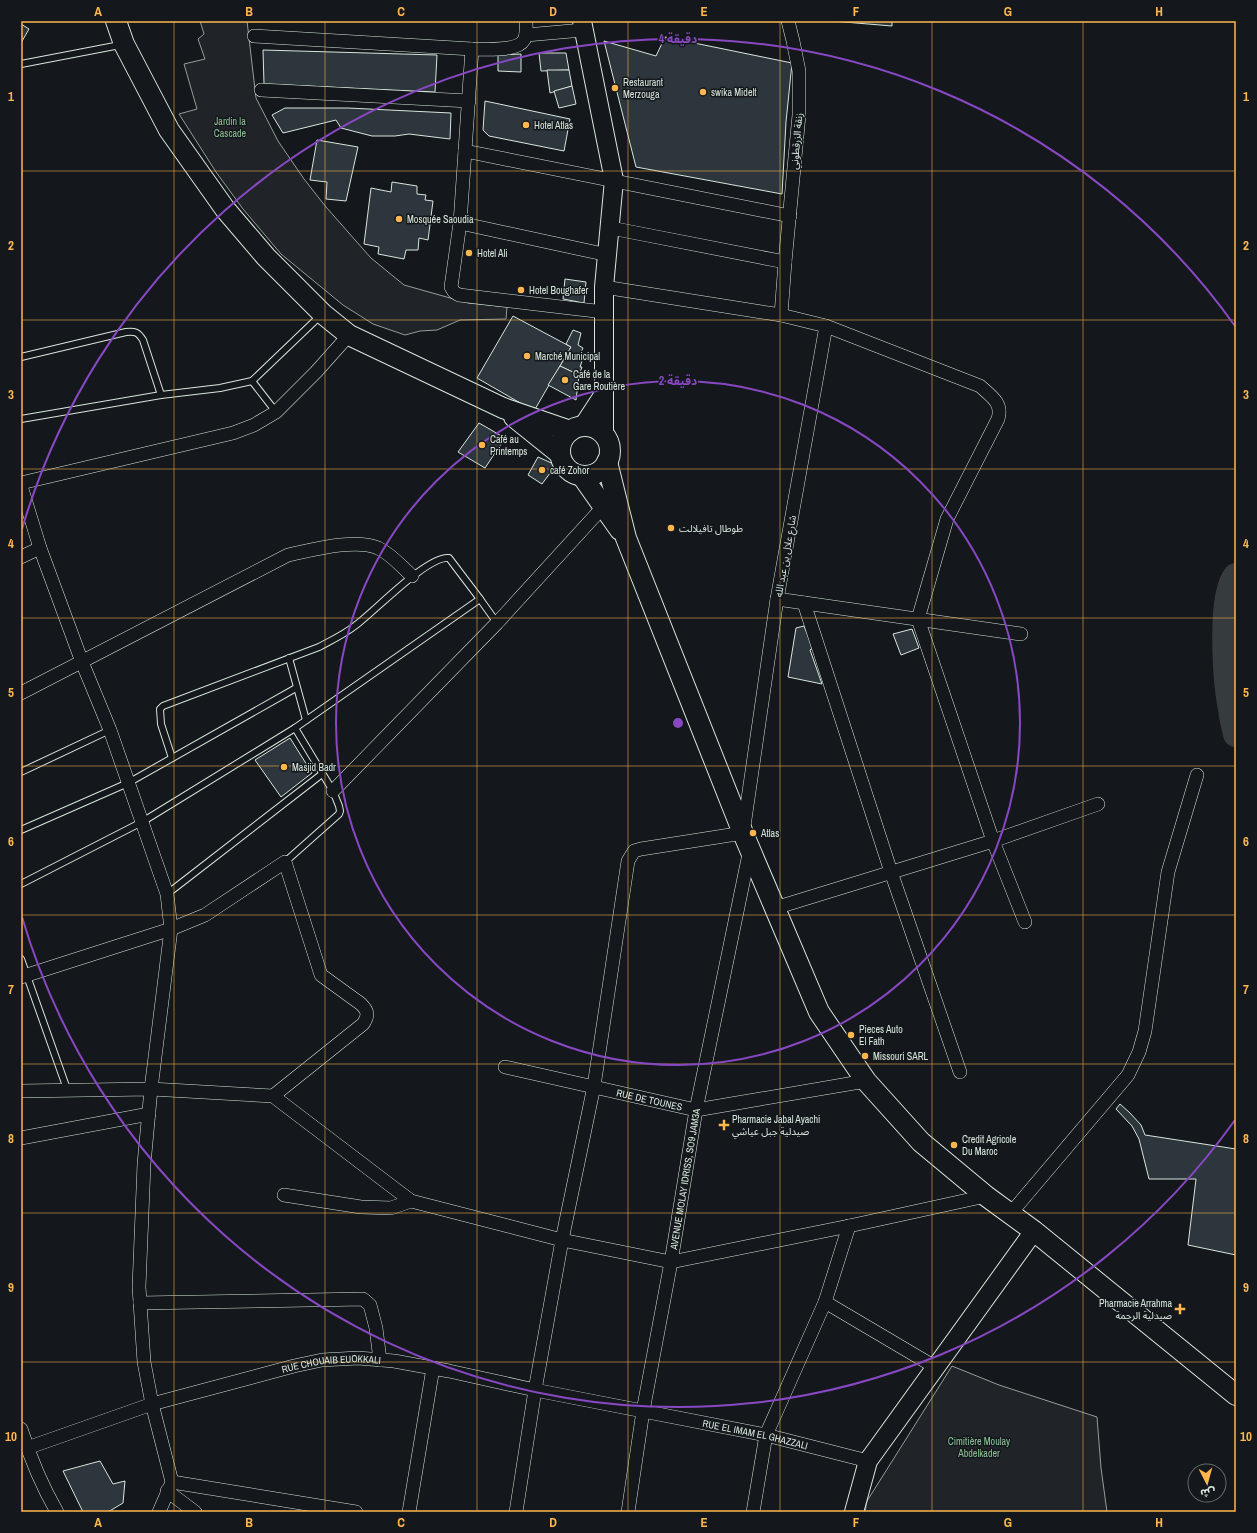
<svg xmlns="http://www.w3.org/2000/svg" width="1257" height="1533" viewBox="0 0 1257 1533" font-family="'Archivo Narrow','Noto Sans Arabic',sans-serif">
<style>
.green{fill:#202428;stroke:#939e99}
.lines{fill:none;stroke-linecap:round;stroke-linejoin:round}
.river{stroke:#363b3e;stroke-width:26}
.building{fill:#2c363c;stroke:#d8e6dc}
.lane-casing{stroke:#d8e6dc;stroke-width:8}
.street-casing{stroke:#d8e6dc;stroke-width:14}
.secondary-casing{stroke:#d8e6dc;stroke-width:20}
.primary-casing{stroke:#d8e6dc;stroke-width:22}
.lane{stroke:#14181c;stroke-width:6}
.street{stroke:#14181c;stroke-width:13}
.secondary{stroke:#14181c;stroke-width:18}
.primary{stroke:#14181c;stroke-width:20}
.grid{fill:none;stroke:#ffb74d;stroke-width:1;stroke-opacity:0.55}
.ring{fill:none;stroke:#8948c3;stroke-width:2}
.poi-dot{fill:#ffb74d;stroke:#14181c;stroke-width:1.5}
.labels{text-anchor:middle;stroke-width:3;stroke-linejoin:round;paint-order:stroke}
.poi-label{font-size:10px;fill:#d8e6dc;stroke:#14181c;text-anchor:start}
.park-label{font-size:10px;fill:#8ac095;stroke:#14181c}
.street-label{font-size:10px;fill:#d8e6dc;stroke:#14181c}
.centre{fill:#8948c3;stroke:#14181c;stroke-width:2}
.ring-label{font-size:12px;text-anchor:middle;font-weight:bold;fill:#8948c3;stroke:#14181c;stroke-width:3;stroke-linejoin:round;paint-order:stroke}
.neatline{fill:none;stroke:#ffb74d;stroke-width:1.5}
.grid-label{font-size:13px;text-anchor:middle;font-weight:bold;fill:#ffb74d}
</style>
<rect width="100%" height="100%" fill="#14181c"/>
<g class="green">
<path d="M200 21H247L256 98 278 141 304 179 326 207 371 258 404 285 468 303 507 307 506 319 460 320 437 330 420 331 405 335 373 324 343 305 281 254 243 209 216 172 179 114 197 109 184 64 205 59 198 39 204 34Z"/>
<path d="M952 1366 999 1385 1097 1417 1101 1468 1107 1512H865L867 1501Z"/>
</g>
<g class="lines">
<path class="river" d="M1236 576C1219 595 1226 684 1231 709 1232 718 1234 726 1236 734"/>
</g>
<g class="building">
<path d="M832 21H892V26Z"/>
<path d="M21 24 29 29 21 43Z"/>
<path d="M665 37 792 63 786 122 782 194 636 167 604 41 656 56Z"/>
<path d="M263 50 437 55 435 92 264 84Z"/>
<path d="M539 53H566L569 70 541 71Z"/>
<path d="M521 54V72L498 71V55Z"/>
<path d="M547 70H569L572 86 550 93Z"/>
<path d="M572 86 576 104 559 108 554 91Z"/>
<path d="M485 101 570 119 564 151 489 136 483 130Z"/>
<path d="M285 108H348L451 113 450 139 409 134 395 136H372L341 128 336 120 283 133 272 115Z"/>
<path d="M317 140 358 147 346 201 326 199 327 182 310 180Z"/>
<path d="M392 182 417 186V194L426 195 425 200 433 201 428 240 419 238 418 250H406L404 259 378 254 379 247 364 244 371 188 391 192Z"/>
<path d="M565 279 586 282 584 303 563 299Z"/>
<path d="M513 316 571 347 534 411 477 378Z"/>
<path d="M573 330 581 333 578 345 583 348 578 359 582 361 580 367H582L579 375 560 366 571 347 566 344Z"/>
<path d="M560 366 579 375 576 400 548 385Z"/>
<path d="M479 423 505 438 485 468 458 452Z"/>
<path d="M538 457 556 465 542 484 528 475Z"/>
<path d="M804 626 813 648 810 650 822 684 788 677 796 628Z"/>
<path d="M912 629 919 648 901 655 893 634Z"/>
<path d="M290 738 312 773 281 797 255 760Z"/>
<path d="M1120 1104 1130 1113 1141 1125 1145 1135 1236 1149V1255L1188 1245 1196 1179H1149L1139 1139 1132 1126 1116 1109Z"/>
<path d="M100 1461 113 1484 125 1481 123 1503 108 1512H83L63 1471Z"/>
</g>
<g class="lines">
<defs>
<g id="lane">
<path d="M21 64 120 45"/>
<path d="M21 357 126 332C135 331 138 332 143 340L161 395"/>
<path d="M252 381 276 412"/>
<path d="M21 419 161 395 220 388 252 381 320 316"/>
<path d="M289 658 306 720"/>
<path d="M172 758 161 724 160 709 163 706 319 647C332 640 345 634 356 625 375 611 428 555 449 558L480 599"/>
<path d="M21 772 110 730"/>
<path d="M21 830 128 783 296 688"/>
<path d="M285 862 339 814 340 811 339 806 333 791 295 728"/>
<path d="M21 884 142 822 295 728 480 599 497 623"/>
<path d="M167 894 322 774"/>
<path d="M21 959 67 1089"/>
</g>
<g id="street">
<path d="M526 35 583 30"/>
<path d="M254 36 472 49C485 49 517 52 524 40 527 35 526 27 526 21"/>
<path d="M472 49 460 223 451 287 454 292 459 295 604 312"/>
<path d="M261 90 469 101"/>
<path d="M465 151 790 216"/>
<path d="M460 223 608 255"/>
<path d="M611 228 785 262"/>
<path d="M781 315 785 262 799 115V71L793 41 788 21"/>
<path d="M21 483 233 433 254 425 276 412 316 372 349 335"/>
<path d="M21 486 40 548 82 662 110 730 167 894 171 929 151 1089 144 1164 139 1287 144 1362 152 1404 172 1482 159 1512"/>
<path d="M21 557 40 548"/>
<path d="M777 599 1021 634"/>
<path d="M804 603 891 872 960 1072"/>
<path d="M21 693 288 555C312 550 355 538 378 548 391 554 401 566 412 576"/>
<path d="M333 791 497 623 603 507"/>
<path d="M775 908 993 841 918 619 947 519 998 419C1003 403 991 396 980 386L826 326"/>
<path d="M1025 922 993 841 1098 804"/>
<path d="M21 977 171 929 205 915 285 862 321 975 361 1004C368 1011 369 1015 363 1024L273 1096"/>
<path id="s1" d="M505 1067 696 1110 866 1081"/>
<path d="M21 1091 151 1089 273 1096 411 1201 562 1240 671 1262 849 1226 986 1196"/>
<path d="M21 1138 149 1114"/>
<path d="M284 1195 361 1207 391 1208 411 1201"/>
<path d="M1011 1213 1128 1075 1139 1052 1145 1031 1168 872 1197 775"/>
<path d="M825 1302 935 1367"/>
<path d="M140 1303 363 1299 370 1305 376 1328 380 1360"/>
<path d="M21 1429C30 1457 42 1486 57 1512"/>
<path id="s2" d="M27 1448 152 1404 294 1366 322 1360 358 1358 394 1361 449 1371 535 1390 766 1435 868 1461"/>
<path d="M172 1482 356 1512"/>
<path d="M167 1491 195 1512"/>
<path d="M409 1512 433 1368"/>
<path d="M516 1512 535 1390 562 1240 594 1086 628 861 634 851 641 849 743 833 777 599 826 326 781 315 604 287"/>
<path id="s3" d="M628 1512 643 1411 671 1262 696 1110 750 849"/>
<path d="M753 1512 766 1435 825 1302 849 1226"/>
</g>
<g id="secondary">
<path d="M582 21 614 180 604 287V435"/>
<path d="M583 426 604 394"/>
<path d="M854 1512 868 1461 1034 1231"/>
</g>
<g id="primary">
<path d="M116 21 124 44 169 130 225 209 266 257 323 314 349 335 503 408 570 431"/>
<path d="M514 417 560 454"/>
<circle cx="585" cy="451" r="25"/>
<path d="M607 462 626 538 743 833 819 1012 866 1081 921 1142 986 1196 1034 1231 1236 1395"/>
<path d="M582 476 620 530"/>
</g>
</defs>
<use href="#lane" class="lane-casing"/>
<use href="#street" class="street-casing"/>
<use href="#secondary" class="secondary-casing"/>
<use href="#primary" class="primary-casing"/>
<use href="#lane" class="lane"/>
<use href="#street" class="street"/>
<use href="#secondary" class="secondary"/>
<use href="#primary" class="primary"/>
</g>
<path class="grid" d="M174 21V1512M325 21V1512M477 21V1512M628 21V1512M780 21V1512M932 21V1512M1083 21V1512M21 171H1236M21 320H1236M21 469H1236M21 618H1236M21 766H1236M21 915H1236M21 1064H1236M21 1213H1236M21 1362H1236"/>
<g class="ring">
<circle cx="678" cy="723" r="342"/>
<path d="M1235 1120A684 684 0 0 1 22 917M22 529A684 684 0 0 1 1235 326"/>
</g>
<g class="poi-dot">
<circle cx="615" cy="88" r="4"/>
<circle cx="703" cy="92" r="4"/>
<circle cx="526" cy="125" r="4"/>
<circle cx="399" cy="219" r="4"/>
<circle cx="469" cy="253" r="4"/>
<circle cx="521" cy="290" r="4"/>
<circle cx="527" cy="356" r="4"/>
<circle cx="565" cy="380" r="4"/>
<circle cx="482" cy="445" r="4"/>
<circle cx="542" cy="470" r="4"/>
<circle cx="671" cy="528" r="4"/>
<circle cx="284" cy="767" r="4"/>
<circle cx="753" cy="833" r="4"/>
<circle cx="851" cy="1035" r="4"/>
<circle cx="865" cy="1056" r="4"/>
<path d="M722 1119h4v4h4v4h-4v4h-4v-4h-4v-4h4z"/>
<circle cx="954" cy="1145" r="4"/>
<path d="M1178 1303h4v4h4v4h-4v4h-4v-4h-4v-4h4z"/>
</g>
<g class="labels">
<g class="poi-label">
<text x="623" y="86">Restaurant<tspan x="623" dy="12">Merzouga</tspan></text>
<text x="711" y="96">swika Midelt</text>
<text x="534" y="129">Hotel Atlas</text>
<text x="407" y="223">Mosquée Saoudia</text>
<text x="477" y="257">Hotel Ali</text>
<text x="529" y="294">Hotel Boughafer</text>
<text x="535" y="360">Marché Municipal</text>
<text x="573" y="378">Café de la<tspan x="573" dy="12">Gare Routière</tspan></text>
<text x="490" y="443">Café au<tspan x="490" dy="12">Printemps</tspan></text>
<text x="550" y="474">café Zohor</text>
<text x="679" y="532">طوطال تافيلالت</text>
<text x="292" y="771">Masjid Badr</text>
<text x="761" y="837">Atlas</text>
<text x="859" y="1033">Pieces Auto<tspan x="859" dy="12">El Fath</tspan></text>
<text x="873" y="1060">Missouri SARL</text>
<text x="732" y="1123">Pharmacie Jabal Ayachi<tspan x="732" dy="12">صيدلية جبل عياشي</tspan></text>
<text x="962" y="1143">Credit Agricole<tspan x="962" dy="12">Du Maroc</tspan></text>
<text x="1172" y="1307" text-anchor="end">Pharmacie Arrahma<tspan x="1172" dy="12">صيدلية الرحمة</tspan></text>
</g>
<g class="park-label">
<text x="230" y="125">Jardin la<tspan x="230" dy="12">Cascade</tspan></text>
<text x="979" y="1445">Cimitière Moulay<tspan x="979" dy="12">Abdelkader</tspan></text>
</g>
<g class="street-label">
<text transform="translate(796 141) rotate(-85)" y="4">زنقة الزرقطوني</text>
<text transform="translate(785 556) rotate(-80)" y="4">شارع علال بن عبد الله</text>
<text dy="4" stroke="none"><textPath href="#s1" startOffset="148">RUE DE TOUNES</textPath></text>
<text dy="4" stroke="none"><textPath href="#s3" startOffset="338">AVENUE MOLAY IDRISS, SO9 JAM3A</textPath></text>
<text dy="4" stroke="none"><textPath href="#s2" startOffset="317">RUE CHOUAIB EUOKKALI</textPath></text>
<text dy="4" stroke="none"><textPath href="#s2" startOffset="749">RUE EL IMAM EL GHAZZALI</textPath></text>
</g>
</g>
<circle cx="678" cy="723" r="6" class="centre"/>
<g class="ring-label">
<text x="678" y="43">4 دقيقة</text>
<text x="678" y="385">2 دقيقة</text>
</g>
<rect width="1257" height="1533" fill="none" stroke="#14181c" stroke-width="44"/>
<g transform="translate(1207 1483) rotate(174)"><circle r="19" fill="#14181c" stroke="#626a69"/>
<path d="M0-3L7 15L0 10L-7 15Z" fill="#ffb74d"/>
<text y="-6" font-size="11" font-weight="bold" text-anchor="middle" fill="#d8e6dc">ش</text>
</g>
<rect x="22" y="22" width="1213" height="1489" class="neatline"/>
<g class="grid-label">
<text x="98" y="16">A</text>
<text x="249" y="16">B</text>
<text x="401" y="16">C</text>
<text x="553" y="16">D</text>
<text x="704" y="16">E</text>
<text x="856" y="16">F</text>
<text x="1008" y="16">G</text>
<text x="1159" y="16">H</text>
<text x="11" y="101">1</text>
<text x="1246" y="101">1</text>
<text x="11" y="250">2</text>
<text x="1246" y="250">2</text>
<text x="11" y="399">3</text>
<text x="1246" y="399">3</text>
<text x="11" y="548">4</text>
<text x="1246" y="548">4</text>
<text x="11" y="697">5</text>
<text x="1246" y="697">5</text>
<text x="11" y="846">6</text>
<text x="1246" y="846">6</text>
<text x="11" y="994">7</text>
<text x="1246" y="994">7</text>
<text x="11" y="1143">8</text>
<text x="1246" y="1143">8</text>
<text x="11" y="1292">9</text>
<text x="1246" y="1292">9</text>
<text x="11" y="1441">10</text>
<text x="1246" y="1441">10</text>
<text x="98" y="1527">A</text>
<text x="249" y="1527">B</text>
<text x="401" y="1527">C</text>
<text x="553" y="1527">D</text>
<text x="704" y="1527">E</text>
<text x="856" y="1527">F</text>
<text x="1008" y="1527">G</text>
<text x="1159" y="1527">H</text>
</g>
</svg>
